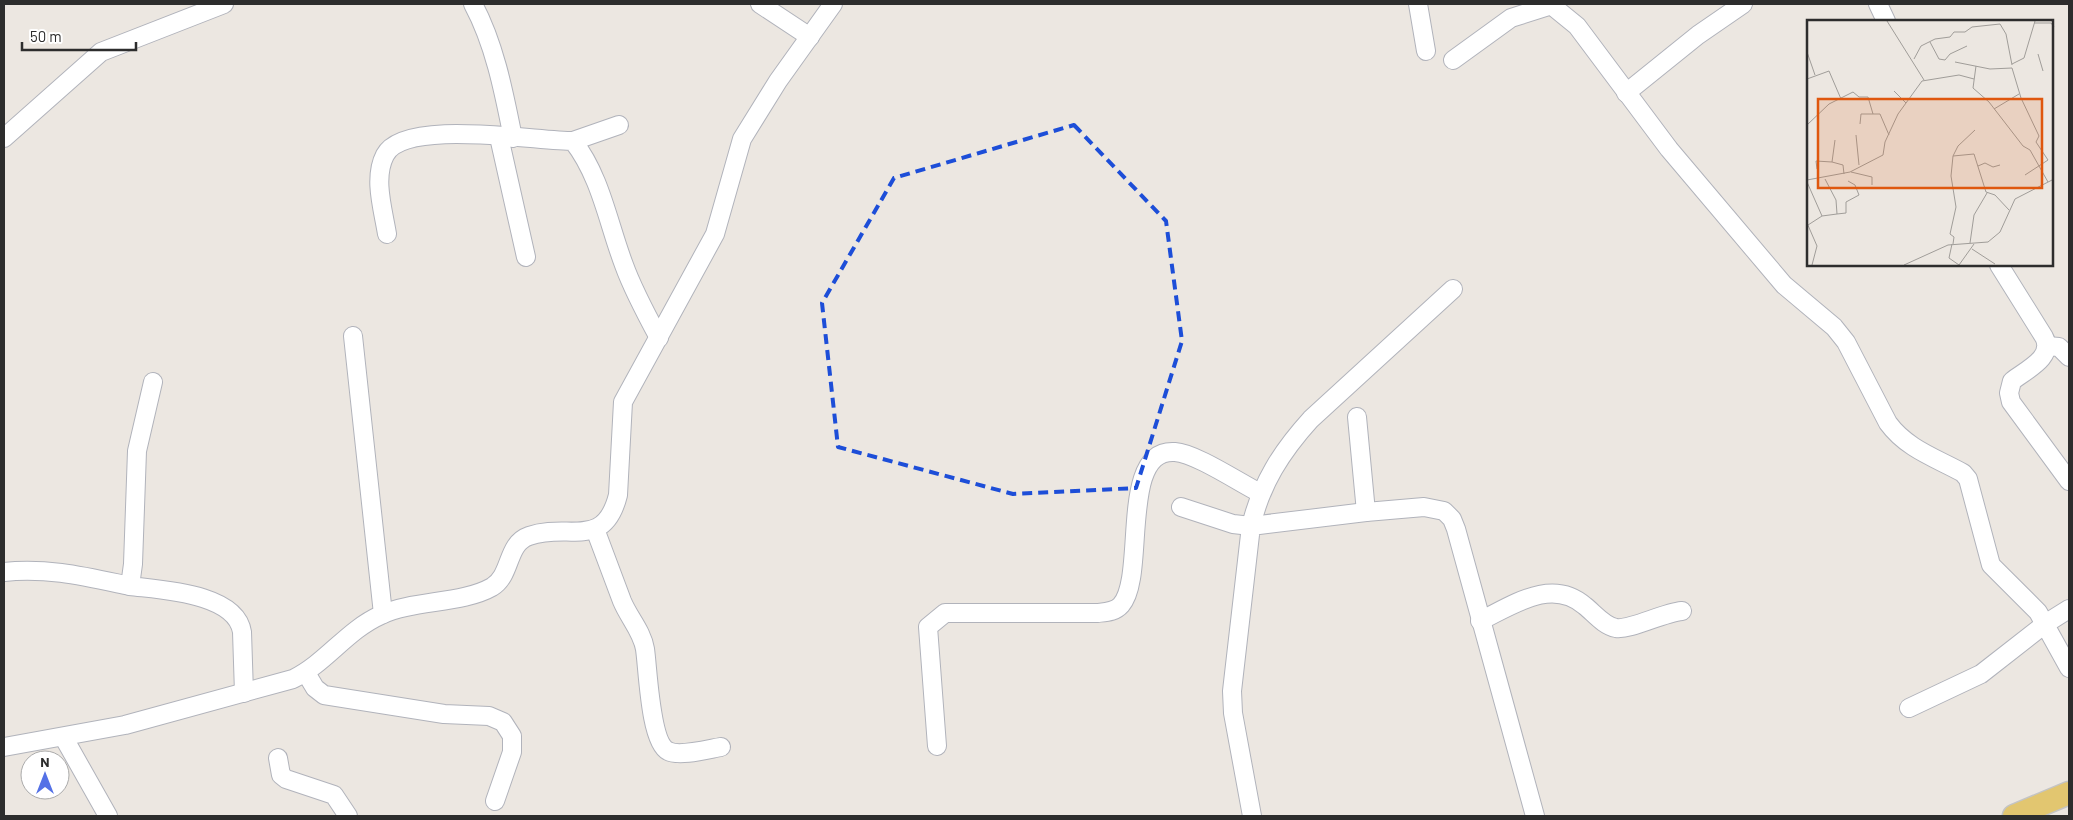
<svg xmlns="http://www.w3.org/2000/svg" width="2073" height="820" viewBox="0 0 2073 820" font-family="Barlow,sans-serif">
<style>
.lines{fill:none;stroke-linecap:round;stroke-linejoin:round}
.minor-casing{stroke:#b1b3bb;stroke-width:20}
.major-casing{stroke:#c4c4c4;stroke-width:25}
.minor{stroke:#fff;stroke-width:18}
.major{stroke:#e2c670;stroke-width:22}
.marked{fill:none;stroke:#1d4ed8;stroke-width:4;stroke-dasharray:10 6;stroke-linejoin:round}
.inset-road{fill:none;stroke:#a09d99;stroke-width:1}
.view{fill:#df570e;fill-opacity:0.15;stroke:#df570e;stroke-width:2.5}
.inset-edge{fill:none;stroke:#2d2d2d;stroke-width:2.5}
</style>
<rect width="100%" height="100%" fill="#ece7e1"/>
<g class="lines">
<defs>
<g id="minor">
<path d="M473 4C495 45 504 93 513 138"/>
<path d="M760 4 810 37"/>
<path d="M1418 4 1426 51"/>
<path d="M1550 4 1577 26 1669 149 1784 285 1834 327 1846 342 1888 423C1907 449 1936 458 1963 473L1968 479 1991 565 2038 612 2069 668"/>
<path d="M1878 4 1886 21"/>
<path d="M1453 60 1511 18 1552 5"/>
<path d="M1626 93 1698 35 1743 4"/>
<path d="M499 137 526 257"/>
<path d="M4 138 101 52 224 4"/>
<path d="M573 141 619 125"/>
<path d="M387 234C383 209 373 178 385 155 404 118 534 141 573 141 601 177 608 223 624 265 633 290 646 314 659 338"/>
<path d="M1999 265 2044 337C2055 357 2026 370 2012 381L2009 393 2011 402 2069 481"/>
<path d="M353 336 383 614"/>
<path d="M2047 346 2059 347 2069 357"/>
<path d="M153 382 137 451 133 564 130 586C161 590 236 593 242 632L244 693"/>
<path d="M1357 417 1366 512"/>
<path d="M1181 507 1233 524 1251 526C1261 484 1281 452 1311 419L1453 289"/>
<path d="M595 529C604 553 613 577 622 601 629 618 642 631 645 649 648 669 650 742 668 751 679 757 709 749 721 747"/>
<path d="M4 572C47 567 87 577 130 586"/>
<path d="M1480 621C1513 605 1552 577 1585 606 1594 613 1604 626 1616 628 1631 630 1662 613 1682 611"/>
<path d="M306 673 315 688 324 695 444 714 489 716 503 722 512 736V752L495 801"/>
<path d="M1909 708 1981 674 2045 624 2069 609"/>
<path d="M64 738 108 816"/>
<path d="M937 746 928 627 945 613H1097C1106 612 1115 612 1121 605 1147 576 1118 448 1175 452 1195 453 1240 483 1260 493"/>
<path d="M4 747 125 725 293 679C326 663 347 630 381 615 413 600 462 604 492 587 512 575 506 544 529 536 568 522 604 551 618 495L623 402 715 234 742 139 778 81 833 4"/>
<path d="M278 758 281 775 286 779 334 795 348 816"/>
<path d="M1252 816 1233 713 1232 691 1251 526 1366 512 1424 507 1444 511 1452 519 1456 529 1535 816"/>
</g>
<path id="major" d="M2014 816 2069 793"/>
</defs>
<use href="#minor" class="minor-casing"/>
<use href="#major" class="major-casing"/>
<use href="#minor" class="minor"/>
<use href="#major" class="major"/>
</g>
<path class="marked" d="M1074 125 1166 221 1182 341 1136 488 1013 494 838 447 822 303 894 178Z"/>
<g transform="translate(1807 20)">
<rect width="246" height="246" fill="#ece7e1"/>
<path class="inset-road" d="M80 1 117 60M227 3H244L247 7M123 22 132 39 138 40 143 34 160 26M0 32 8 55M231 34 236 51M107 39 114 26 128 19 143 17 147 12H158L165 7 193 4 199 14 205 45M148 42 183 49 205 48 214 78 232 116 229 122 241 140 218 155M205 44 217 38 228 1M169 46 166 68 182 82 216 126 223 130 241 162M0 59 22 51 34 79M87 71 99 83M187 89 212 74M53 104 54 94H73L82 115M0 105 22 84 46 72 52 77H61L66 94M49 115 52 145M28 120 25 142 36 145 37 154M146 136 151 126 168 110M171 146 178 143 186 147 193 145M10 149 9 141 25 142M44 152 65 157V165M0 160 43 152 76 135 78 122 91 94 115 61 152 55 167 59M0 162 15 196 1 205M30 194 39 193V182L52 175 48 165 41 161M15 196 30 194 29 180 18 159M0 203 10 226 5 245M163 223 167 195 180 173M145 224 142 238 152 245 167 224M146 224 147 217 143 214 149 187 144 156 146 136 167 134 179 172 188 175 202 190M165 229 188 244M97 245 141 225 181 222 193 212 208 179 247 159"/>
<path class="view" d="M11 79H235V168H11Z"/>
<rect width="246" height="246" class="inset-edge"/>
</g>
<rect width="2073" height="820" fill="none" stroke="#2d2d2d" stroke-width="10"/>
<g transform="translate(45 775)"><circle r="24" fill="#ffffff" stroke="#ababab"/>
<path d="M0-4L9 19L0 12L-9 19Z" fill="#5471e6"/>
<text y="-8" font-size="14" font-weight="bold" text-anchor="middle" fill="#2d2d2d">N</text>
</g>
<path d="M22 42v8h114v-8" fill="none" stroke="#2d2d2d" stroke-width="2.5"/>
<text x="30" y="42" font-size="15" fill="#2d2d2d" stroke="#ffffff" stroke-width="4" paint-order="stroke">50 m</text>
</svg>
